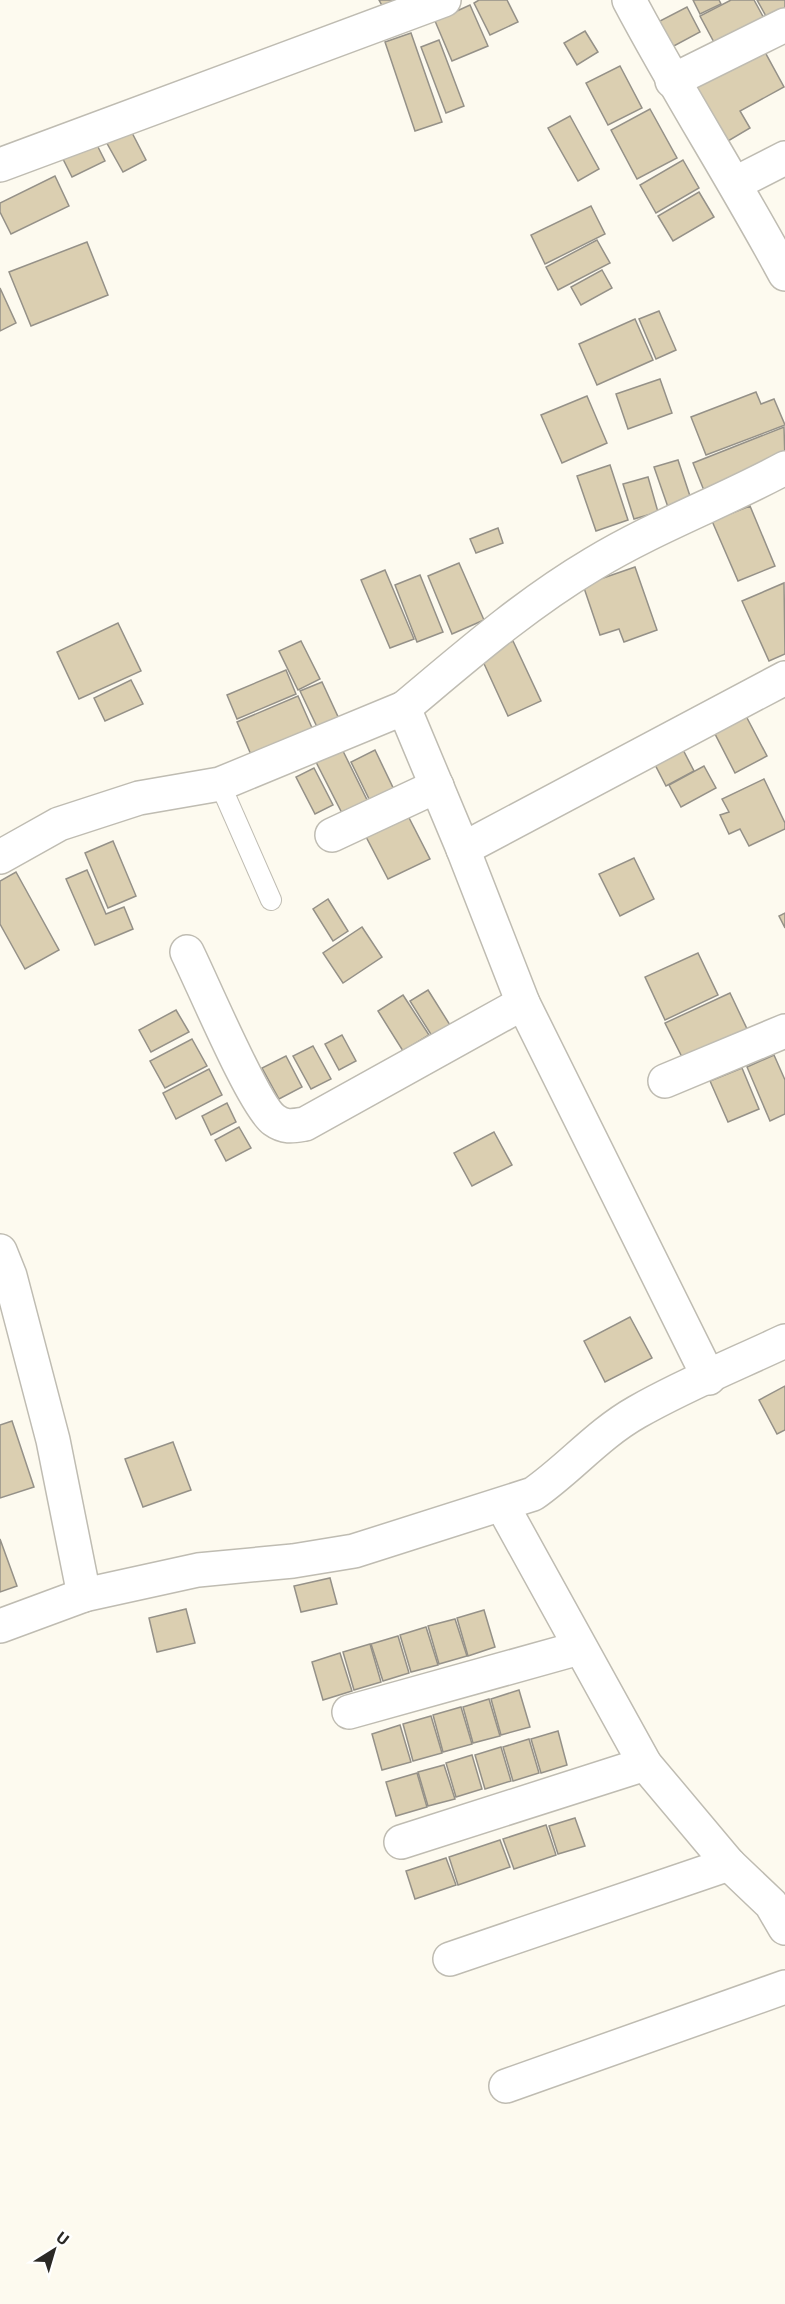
<svg xmlns="http://www.w3.org/2000/svg" width="785" height="2304" viewBox="0 0 785 2304" font-family="'Exo 2',sans-serif">
<style>
.building{fill:#dbcfb1;stroke:#959188;stroke-width:1.5}
.lines{fill:none;stroke-linecap:round;stroke-linejoin:round}
.service-casing{stroke:#bfbcb2;stroke-width:22}
.minor-casing{stroke:#bfbcb2;stroke-width:36}
.service{stroke:#fff;stroke-width:20}
.minor{stroke:#fff;stroke-width:33}
</style>
<rect width="100%" height="100%" fill="#fdfaef"/>
<g class="building">
<path d="M379 0H411L386 13Z"/>
<path d="M479 0H507L518 22 490 35 474 3Z"/>
<path d="M693 0H719L721 4 700 14Z"/>
<path d="M731 0H754L765 20 716 46 700 16Z"/>
<path d="M757 0H785V17L771 25Z"/>
<path d="M470 5 488 46 452 61 435 21Z"/>
<path d="M687 7 700 32 672 47 658 22Z"/>
<path d="M585 31 598 52 577 65 564 43Z"/>
<path d="M411 33 442 122 415 131 385 42Z"/>
<path d="M439 40 464 106 446 113 421 47Z"/>
<path d="M760 43 784 87 740 111 750 128 723 144 688 83Z"/>
<path d="M620 66 642 108 608 125 586 83Z"/>
<path d="M650 109 677 158 637 179 611 130Z"/>
<path d="M570 116 599 169 578 181 548 128Z"/>
<path d="M128 125 146 160 123 172 104 138Z"/>
<path d="M95 141 105 161 72 177 62 157Z"/>
<path d="M683 160 699 188 656 213 640 185Z"/>
<path d="M55 176 69 206 11 234 0 212V203Z"/>
<path d="M699 192 714 217 673 241 658 216Z"/>
<path d="M591 206 605 234 545 264 531 235Z"/>
<path d="M597 240 610 263 558 290 546 267Z"/>
<path d="M87 242 108 295 31 326 9 272Z"/>
<path d="M602 270 612 288 581 305 571 287Z"/>
<path d="M0 288 16 323 0 331Z"/>
<path d="M659 311 676 350 656 359 639 319Z"/>
<path d="M635 319 653 360 597 385 579 344Z"/>
<path d="M660 379 672 413 628 429 616 394Z"/>
<path d="M756 392 761 404 774 399 785 425 706 455 691 417Z"/>
<path d="M587 396 607 443 562 463 541 415Z"/>
<path d="M784 427 785 462 705 493 693 463Z"/>
<path d="M678 460 692 502 669 510 654 467Z"/>
<path d="M610 465 628 520 596 531 577 476Z"/>
<path d="M648 477 658 512 634 519 623 484Z"/>
<path d="M750 506 775 566 738 581 712 521Z"/>
<path d="M498 528 503 543 476 553 470 539Z"/>
<path d="M459 563 484 620 452 634 428 576Z"/>
<path d="M635 567 657 630 624 642 619 629 600 635 583 585Z"/>
<path d="M385 570 414 639 390 648 361 580Z"/>
<path d="M420 575 443 632 417 642 395 585Z"/>
<path d="M784 583 785 654 769 661 742 601Z"/>
<path d="M118 623 141 671 79 699 57 652Z"/>
<path d="M301 641 320 679 298 690 279 651Z"/>
<path d="M513 641 541 701 508 716 480 655Z"/>
<path d="M286 670 296 694 237 719 227 695Z"/>
<path d="M131 680 143 704 105 721 94 698Z"/>
<path d="M322 682 340 721 319 731 300 691Z"/>
<path d="M298 696 313 730 252 757 237 722Z"/>
<path d="M746 716 767 756 735 773 714 732Z"/>
<path d="M679 742 694 771 666 786 651 757Z"/>
<path d="M342 749 371 808 346 821 316 762Z"/>
<path d="M375 750 398 798 374 809 351 762Z"/>
<path d="M704 766 716 788 681 807 669 785Z"/>
<path d="M314 768 333 805 315 814 296 777Z"/>
<path d="M764 779 785 823V829L749 846 740 829 729 834 720 815 729 812 722 799Z"/>
<path d="M404 808 430 859 388 879 362 829Z"/>
<path d="M113 841 136 896 108 908 85 853Z"/>
<path d="M634 858 654 899 620 916 599 874Z"/>
<path d="M87 870 106 914 124 907 133 929 95 945 66 879Z"/>
<path d="M16 872 59 950 25 969 0 924V881Z"/>
<path d="M328 899 348 931 333 941 313 909Z"/>
<path d="M785 913V928L779 916Z"/>
<path d="M362 927 382 957 343 983 323 953Z"/>
<path d="M698 953 718 995 665 1020 645 977Z"/>
<path d="M428 990 450 1025 432 1036 410 1001Z"/>
<path d="M730 993 748 1031 684 1061 665 1023Z"/>
<path d="M403 995 429 1035 403 1051 378 1011Z"/>
<path d="M176 1010 189 1032 151 1052 139 1030Z"/>
<path d="M342 1035 356 1061 339 1070 325 1044Z"/>
<path d="M192 1039 207 1066 165 1088 150 1061Z"/>
<path d="M313 1046 331 1079 311 1089 293 1056Z"/>
<path d="M774 1055 785 1080V1114L770 1121 747 1067Z"/>
<path d="M286 1056 302 1087 279 1099 262 1068Z"/>
<path d="M742 1068 759 1109 728 1122 710 1081Z"/>
<path d="M209 1069 222 1095 176 1119 163 1093Z"/>
<path d="M227 1103 236 1122 211 1135 202 1116Z"/>
<path d="M239 1127 251 1148 226 1161 215 1140Z"/>
<path d="M494 1132 512 1165 472 1186 454 1153Z"/>
<path d="M630 1317 652 1358 605 1382 584 1341Z"/>
<path d="M785 1386V1430L777 1434 759 1400Z"/>
<path d="M12 1421 34 1487 0 1498V1425Z"/>
<path d="M173 1442 191 1490 143 1507 125 1459Z"/>
<path d="M0 1539 17 1586 0 1592Z"/>
<path d="M330 1578 337 1604 301 1612 294 1586Z"/>
<path d="M186 1609 195 1643 157 1652 149 1618Z"/>
<path d="M484 1610 495 1647 468 1656 457 1618Z"/>
<path d="M455 1619 467 1656 439 1664 428 1626Z"/>
<path d="M426 1627 438 1665 411 1672 400 1635Z"/>
<path d="M398 1636 409 1673 383 1681 371 1644Z"/>
<path d="M370 1644 381 1682 354 1690 343 1652Z"/>
<path d="M340 1653 352 1691 323 1700 312 1662Z"/>
<path d="M519 1690 530 1727 501 1735 491 1699Z"/>
<path d="M489 1699 500 1736 473 1743 463 1707Z"/>
<path d="M461 1707 472 1744 443 1752 433 1715Z"/>
<path d="M431 1716 442 1753 413 1761 403 1724Z"/>
<path d="M400 1725 411 1762 382 1770 372 1734Z"/>
<path d="M558 1731 567 1765 541 1773 531 1739Z"/>
<path d="M529 1739 539 1773 513 1781 503 1747Z"/>
<path d="M501 1747 511 1781 485 1789 475 1755Z"/>
<path d="M472 1755 482 1789 456 1797 446 1763Z"/>
<path d="M444 1765 455 1799 428 1806 418 1772Z"/>
<path d="M417 1773 427 1807 396 1816 386 1782Z"/>
<path d="M575 1818 585 1846 558 1854 549 1826Z"/>
<path d="M546 1825 556 1855 514 1869 503 1839Z"/>
<path d="M500 1840 510 1867 458 1885 449 1857Z"/>
<path d="M446 1858 456 1885 415 1899 406 1871Z"/>
</g>
<g class="lines">
<defs>
<path id="service" d="M220 784 271 900"/>
<g id="minor">
<path d="M629 0C678 93 735 181 785 274"/>
<path d="M672 81 785 25"/>
<path d="M0 165 444 0"/>
<path d="M736 183 785 158"/>
<path d="M404 708C465 657 524 605 593 564 654 527 722 502 785 468"/>
<path d="M332 835 437 786"/>
<path d="M463 849 523 1003 709 1378"/>
<path d="M0 857 59 824 139 798 220 784 404 708 463 849 785 678"/>
<path d="M187 952C202 982 254 1106 274 1120 285 1128 293 1126 305 1124L523 1003"/>
<path d="M665 1081 785 1031"/>
<path d="M0 1251 10 1276 53 1440 84 1595"/>
<path d="M502 1505 645 1764 729 1864 771 1904 785 1928"/>
<path d="M0 1626 84 1595 198 1570 293 1561 354 1551 533 1494C569 1469 598 1434 637 1412 684 1385 736 1364 785 1341"/>
<path d="M349 1712 579 1648"/>
<path d="M401 1842 645 1764"/>
<path d="M450 1959 729 1864"/>
<path d="M506 2086 785 1987"/>
</g>
</defs>
<use href="#service" class="service-casing"/>
<use href="#minor" class="minor-casing"/>
<use href="#service" class="service"/>
<use href="#minor" class="minor"/>
</g>
<g transform="translate(54 2250) rotate(37)" stroke="#ffffff" stroke-width="4.5" paint-order="stroke">
<path d="M0-4.5L10 22L0 15L-10 22Z" fill="#2b2925"/>
<text y="-9" font-size="16" font-weight="bold" text-anchor="middle" fill="#2b2925">U</text>
</g>
</svg>
